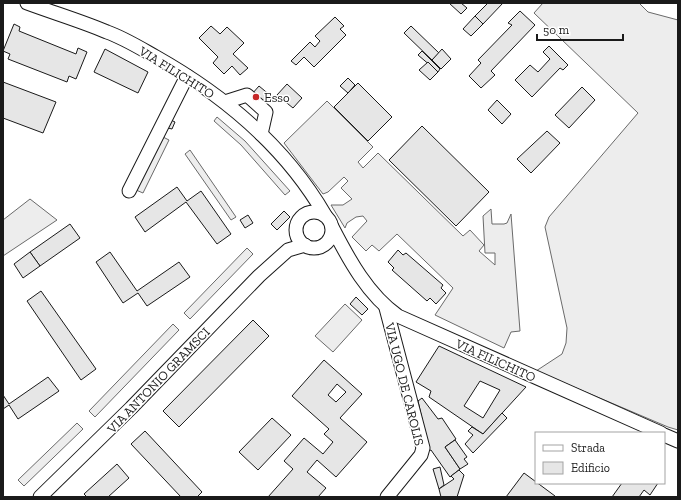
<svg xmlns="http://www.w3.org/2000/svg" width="681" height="500" viewBox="0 0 681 500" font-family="'Zilla Slab',serif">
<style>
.built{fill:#ededed;stroke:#6a6a6a}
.building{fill:#e6e6e6;stroke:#1a1a1a;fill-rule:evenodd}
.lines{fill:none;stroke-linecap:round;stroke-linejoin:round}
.minor-casing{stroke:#1a1a1a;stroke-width:15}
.minor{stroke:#fff;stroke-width:13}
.poi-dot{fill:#c62828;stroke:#fff;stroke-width:1.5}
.labels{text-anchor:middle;stroke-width:3;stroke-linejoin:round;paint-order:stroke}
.street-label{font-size:13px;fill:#1a1a1a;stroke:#fff}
.poi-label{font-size:13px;fill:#1a1a1a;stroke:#fff;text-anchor:start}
</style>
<rect width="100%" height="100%" fill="#fff"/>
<g class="built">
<path d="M543 3H639L648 12 678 20V430L668 427 536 371 562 354 566 343 567 328 545 227 549 217 638 113 534 13Z"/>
<path d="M327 101 373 147 358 162 363 168 378 153 463 236 470 230 484 245 479 251 495 265V253H485L483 216 491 209 492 224H504L507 223 511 214 520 331 511 332 504 348 435 315 453 288 397 234 379 251 372 245 366 251 352 237 367 221 363 216 356 217 347 223 345 228 331 205H343L352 199 341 188 348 181 344 177 328 192 323 194 284 143Z"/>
<path d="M217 117 245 141 290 191 285 195 241 145 214 121Z"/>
<path d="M163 137 169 140 143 193 136 190Z"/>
<path d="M190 150 236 217 231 220 185 154Z"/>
<path d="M30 199 57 220 3 256V220Z"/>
<path d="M247 248 253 254 190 319 184 313Z"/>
<path d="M345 304 362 320 333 352 315 336Z"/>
<path d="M173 324 179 330 95 417 89 411Z"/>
<path d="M77 423 83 429 24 486 18 480Z"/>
</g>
<g class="building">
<path d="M449 3H461L467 8 461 14Z"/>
<path d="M488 3H503L483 24 475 16Z"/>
<path d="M520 11 535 25 491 71 495 75 481 88 469 76 481 63 478 60 512 25 508 23Z"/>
<path d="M475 16 483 24 471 36 463 29Z"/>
<path d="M335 17 344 26 340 29 346 35 314 67 304 57 296 65 291 61 310 42 315 47 320 41 315 36Z"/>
<path d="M14 24 20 27 19 31 76 54 78 48 87 52 76 79 69 76 67 82 8 59 10 54 3 51Z"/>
<path d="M211 26 220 34 227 27 244 43 233 54 248 68 240 75 232 66 224 74 213 63 218 57 199 38Z"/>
<path d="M411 26 439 53 432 60 404 33Z"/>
<path d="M549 46 568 65 563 70 560 68 532 97 515 80 530 65 538 72 550 59 543 52Z"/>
<path d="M105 49 148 72 138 93 94 72Z"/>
<path d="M442 49 451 59 441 69 432 60Z"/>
<path d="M422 51 440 69 438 72 418 55Z"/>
<path d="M428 62 438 72 430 80 419 70Z"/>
<path d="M348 78 355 85 348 93 340 86Z"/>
<path d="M3 82 56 102 43 133 3 118Z"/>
<path d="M358 83 392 117 368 141 334 107Z"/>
<path d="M287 84 302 98 293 108 277 95Z"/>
<path d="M259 86 271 96 257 112 245 102Z"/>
<path d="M582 87 595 100 569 128 555 115Z"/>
<path d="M497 100 511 114 502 124 488 110Z"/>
<path d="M171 120 175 122 172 129 168 128Z"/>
<path d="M422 126 489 192 456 226 389 160Z"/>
<path d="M547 131 560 143 531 173 517 159Z"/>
<path d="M177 187 187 201 201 191 231 234 217 244 186 202 145 232 135 217Z"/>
<path d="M284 211 290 217 277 230 271 224Z"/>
<path d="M248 215 253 223 245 228 240 220Z"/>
<path d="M70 224 80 238 40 266 30 252Z"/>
<path d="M398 250 403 255 406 253 443 285 441 288 446 293 436 304 430 298 427 301 392 270 394 268 388 262Z"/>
<path d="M30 252 40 266 23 278 14 264Z"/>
<path d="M110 252 137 291 179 262 190 277 147 306 138 293 123 303 96 262Z"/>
<path d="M41 291 96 369 81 380 27 301Z"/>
<path d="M356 297 368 309 362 315 350 304Z"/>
<path d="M253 320 269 336 179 427 163 411Z"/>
<path d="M439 346 526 387 483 434 429 397 431 391 416 382ZM480 381 500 390 483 418 464 406Z"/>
<path d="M324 360 362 394 340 418 367 442 336 477 317 460 307 472 326 488 318 497H268L293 469 284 461 304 438 323 454 333 442 324 434 329 429 292 396ZM337 384 346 392 336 402 328 395Z"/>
<path d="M48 377 59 391 18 419 9 405 3 409V395L9 404Z"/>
<path d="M422 398 438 419 442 418 456 439 445 447 460 469 450 477 431 450 428 451 420 419H422L418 401Z"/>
<path d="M502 413 507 418 473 453 465 444 473 435 468 431 472 427 483 434Z"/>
<path d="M272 418 291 435 258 470 239 452Z"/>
<path d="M145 431 202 492 197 497H181L131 444Z"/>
<path d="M455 440 467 457 464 459 468 464 460 469 445 447Z"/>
<path d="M117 464 129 478 108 497H87L84 494Z"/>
<path d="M440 467 444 485 439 489 433 469Z"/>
<path d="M459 470 464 475 457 497H441L439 489 454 479 451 476Z"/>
<path d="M524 473 555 496V497H506Z"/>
<path d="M622 483H658L650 495 644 490 639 497H612Z"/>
</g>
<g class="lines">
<defs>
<g id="minor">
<path d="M27 3C54 13 81 21 107 32 124 38 140 48 156 57 225 96 285 146 325 215"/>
<path d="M225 102 247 95 266 112 261 134"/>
<path d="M129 191 187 76"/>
<circle cx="314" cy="230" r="18"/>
<path d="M332 227C349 260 368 295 398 316L661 433"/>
<path d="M386 308 423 448 421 455 387 497"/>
<path d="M664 435 678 441"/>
<path d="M40 497 131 408 259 276 288 250 305 245"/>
</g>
</defs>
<use href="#minor" class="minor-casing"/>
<use href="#minor" class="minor"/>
</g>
<circle class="poi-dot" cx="256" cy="97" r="4"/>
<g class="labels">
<g class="street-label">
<text transform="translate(177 72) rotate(32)" y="5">VIA FILICHITO</text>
<text transform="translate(496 360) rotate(24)" y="5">VIA FILICHITO</text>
<text transform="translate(158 380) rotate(-46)" y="5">VIA ANTONIO GRAMSCI</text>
<text transform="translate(405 384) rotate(76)" y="5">VIA UGO DE CAROLIS</text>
</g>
<g class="poi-label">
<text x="264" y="102">Esso</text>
</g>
</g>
<rect width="681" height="500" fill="none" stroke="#1a1a1a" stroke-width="8"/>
<rect x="535" y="432" width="130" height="52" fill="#ffffff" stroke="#a3a3a3"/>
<rect x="543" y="445" width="20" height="6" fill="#ffffff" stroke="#a3a3a3"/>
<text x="571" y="452" font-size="12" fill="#1a1a1a">Strada</text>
<rect x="543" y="462" width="20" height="12" fill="#e6e6e6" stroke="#a3a3a3"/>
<text x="571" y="472" font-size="12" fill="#1a1a1a">Edificio</text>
<path d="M537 34v6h86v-6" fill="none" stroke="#1a1a1a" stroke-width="2"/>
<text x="543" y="34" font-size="12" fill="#1a1a1a" stroke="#ffffff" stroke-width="3" paint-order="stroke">50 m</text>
</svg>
